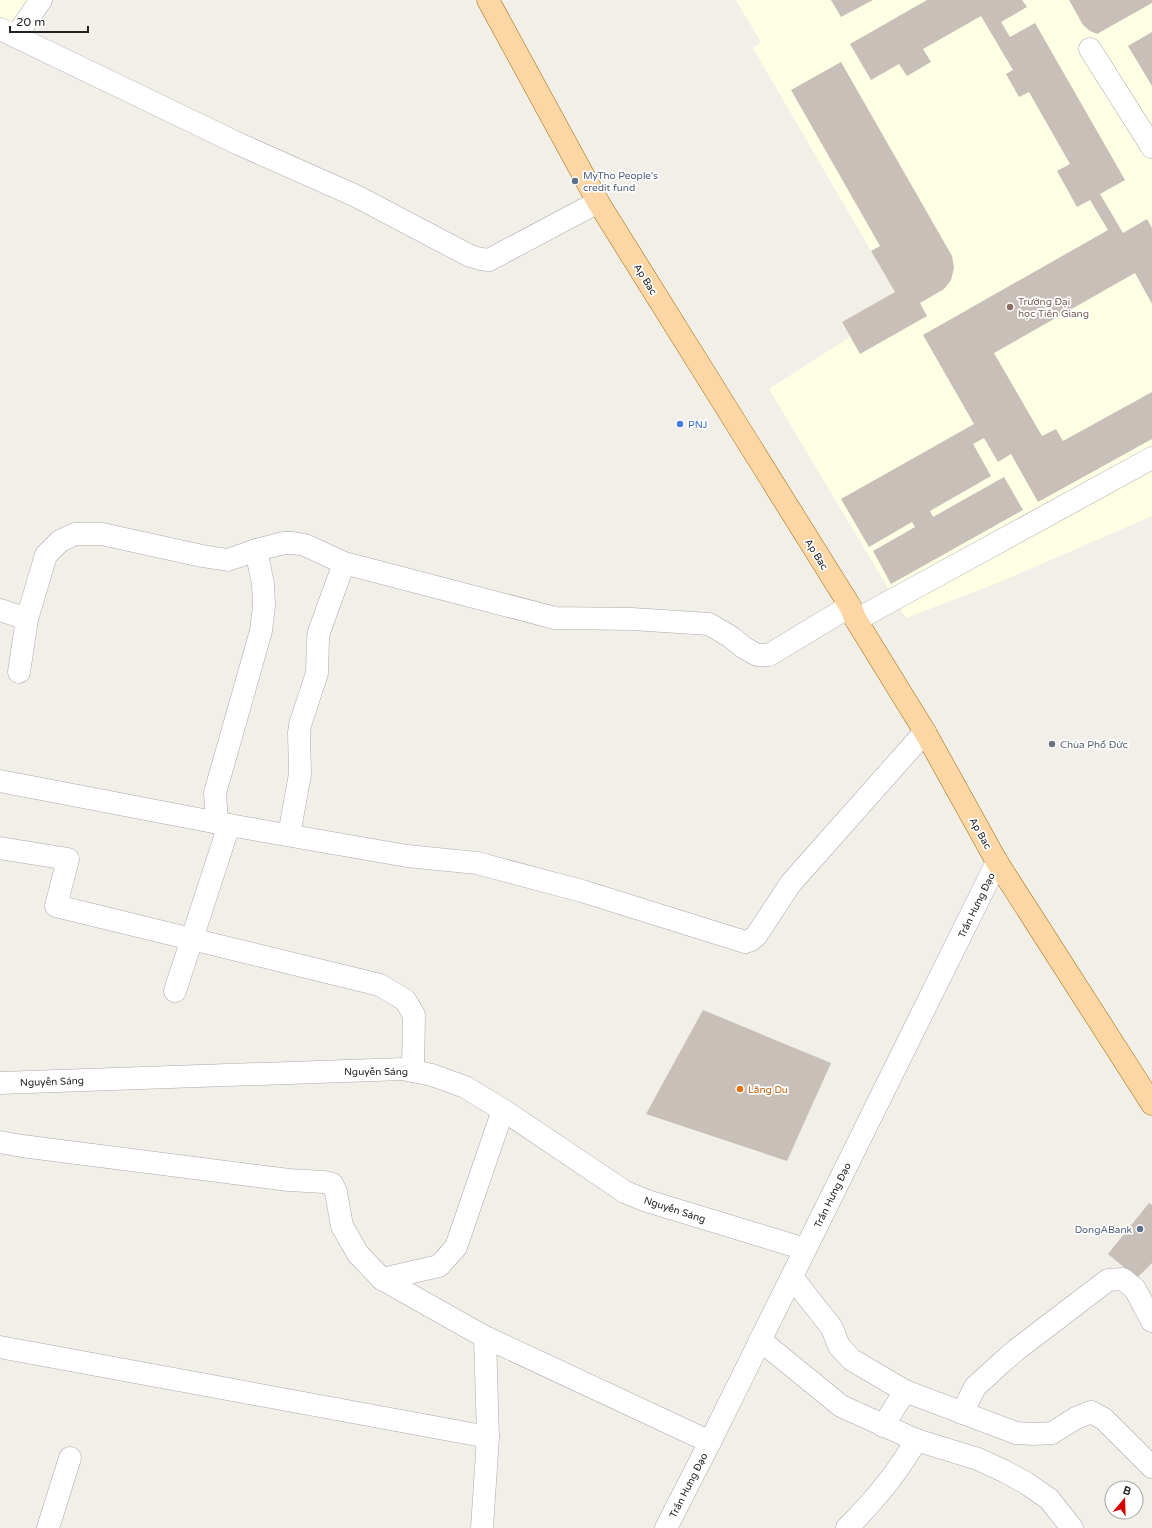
<svg xmlns="http://www.w3.org/2000/svg" width="1152" height="1528" viewBox="0 0 1152 1528" font-family="'Varela Round',sans-serif">
<style>
.education{fill:#ffffe5}
.building{fill:#c7bfb8}
.lines{fill:none;stroke-linecap:round;stroke-linejoin:round}
.minor-casing{stroke:#a9a9a9;stroke-width:23}
.major-casing{stroke:#a06b00;stroke-width:23}
.minor{stroke:#fff;stroke-width:22}
.major{stroke:#fcd6a4;stroke-width:22}
.service-dot{fill:#5c6f8a;stroke:#fff;stroke-width:1.5}
.education-dot{fill:#8d6e63;stroke:#fff;stroke-width:1.5}
.shop-dot{fill:#3f7fe0;stroke:#fff;stroke-width:1.5}
.worship-dot{fill:#6b7280;stroke:#fff;stroke-width:1.5}
.food-dot{fill:#e8710a;stroke:#fff;stroke-width:1.5}
.labels{text-anchor:middle;stroke-width:3.5;stroke-linejoin:round;paint-order:stroke}
.service-label{font-size:10px;fill:#4e5e75;stroke:#fff;text-anchor:start}
.street-label{font-size:10px;fill:#222;stroke:#fff}
.education-label{font-size:10px;fill:#785e54;stroke:#fff;text-anchor:start}
.shop-label{font-size:10px;fill:#366cbe;stroke:#fff;text-anchor:start}
.worship-label{font-size:10px;fill:#5b616d;stroke:#fff;text-anchor:start}
.food-label{font-size:10px;fill:#c56008;stroke:#fff;text-anchor:start}
</style>
<rect width="100%" height="100%" fill="#f2efe9"/>
<g class="education">
<path d="M0 0H29L10 25 0 19Z"/>
<path d="M736 0H1152V516L1000 582 906 618 769 389 850 337 842 322 895 292 753 48 761 42Z"/>
</g>
<g class="building">
<path d="M831 0H873L841 17Z"/>
<path d="M927 0H1022L1027 7 1001 22 1010 37 1035 23 1125 180 1100 194 1123 233 1147 219 1152 228V304L1135 273 994 353 1042 436 1056 429 1063 441 1152 392V439L1038 502 1011 454 998 462 984 438 973 444 991 476 930 511 933 517 1004 477 1023 510 891 584 873 551 915 527 912 522 869 547 841 499 974 424 923 335 1108 230 1090 200 1077 207 1057 171 1070 164 1029 92 1019 97 1006 74 1013 70 981 16 923 49 931 62 907 76 899 64 871 80 850 44Z"/>
<path d="M1069 0H1152V3L1097 34 1090 31 1083 25Z"/>
<path d="M1152 32V86L1128 46Z"/>
<path d="M841 62 952 256 954 268 951 280 944 289 920 303 927 316 860 354 842 322 895 292 871 251 880 246 791 90Z"/>
<path d="M703 1010 831 1063 787 1161 646 1114Z"/>
<path d="M1149 1203 1152 1205V1263L1137 1278 1108 1254Z"/>
</g>
<g class="lines">
<defs>
<g id="minor">
<path d="M0 29 239 144 356 196 470 256 481 259 489 260 598 202"/>
<path d="M16 36 41 0"/>
<path d="M1090 49 1152 147"/>
<path d="M0 610 27 619"/>
<path d="M856 620 1152 458"/>
<path d="M19 672 27 619 46 555 60 541 75 534H102L202 556 228 560 256 550 284 543H293L305 545 344 563 555 618 632 619 709 624 731 637 743 647 757 655H769L850 606"/>
<path d="M0 781 229 825 407 856 477 863 582 891 745 942 751 940 756 936 791 883 925 732"/>
<path d="M217 823 215 793 261 631 264 606 263 584 256 550"/>
<path d="M289 835 300 774 299 733 300 725 317 673 318 640 319 632 344 563"/>
<path d="M0 848 68 859 56 906 380 985 405 1000 414 1015 413 1071"/>
<path d="M175 991 229 825"/>
<path d="M0 1083 403 1069 432 1075 465 1087 503 1110 625 1192 647 1201 805 1249"/>
<path d="M0 1142 22 1146 289 1180 324 1182 332 1184 336 1192 342 1226 358 1254 382 1279 485 1337 710 1442"/>
<path d="M792 1277 832 1328 839 1346 852 1360 905 1391 1016 1433 1034 1434 1052 1433 1076 1418 1091 1412 1104 1419 1152 1467"/>
<path d="M382 1279 439 1266 456 1247 503 1110"/>
<path d="M760 1340 841 1406 916 1440 978 1459 1006 1472 1026 1483 1049 1499 1072 1528"/>
<path d="M0 1347 488 1437"/>
<path d="M962 1413 975 1387 999 1365 1016 1350 1108 1280 1123 1279 1135 1289 1152 1321"/>
<path d="M883 1426 905 1391"/>
<path d="M48 1528 70 1458"/>
<path d="M482 1528 488 1437 485 1337"/>
<path d="M666 1528 710 1442 997 862"/>
<path d="M847 1528C874 1501 898 1473 916 1440"/>
</g>
<path id="major" d="M488 0 598 202 850 606 856 620 925 732 997 862 1152 1104"/>
</defs>
<use href="#minor" class="minor-casing"/>
<use href="#major" class="major-casing"/>
<use href="#minor" class="minor"/>
<use href="#major" class="major"/>
</g>
<g class="service-dot">
<circle cx="575" cy="181" r="4"/>
<circle cx="1140" cy="1229" r="4"/>
</g>
<circle class="education-dot" cx="1010" cy="307" r="4"/>
<circle class="shop-dot" cx="680" cy="424" r="4"/>
<circle class="worship-dot" cx="1052" cy="744" r="4"/>
<circle class="food-dot" cx="740" cy="1089" r="4"/>
<g class="labels">
<g class="service-label">
<text x="583" y="179">MyTho People's<tspan x="583" dy="12">credit fund</tspan></text>
<text x="1132" y="1233" text-anchor="end">DongABank</text>
</g>
<g class="street-label">
<text transform="translate(646 279) rotate(58)" y="4">Ap Bac</text>
<text transform="translate(817 554) rotate(58)" y="4">Ap Bac</text>
<text transform="translate(981 833) rotate(61)" y="4">Ap Bac</text>
<text transform="translate(976 905) rotate(-64)" y="4">Trần Hưng Đạo</text>
<text x="376" y="1075">Nguyễn Sáng</text>
<text transform="translate(52 1081) rotate(-2)" y="4">Nguyễn Sáng</text>
<text transform="translate(832 1195) rotate(-64)" y="4">Trần Hưng Đạo</text>
<text transform="translate(675 1209) rotate(18)" y="4">Nguyễn Sáng</text>
<text transform="translate(688 1485) rotate(-63)" y="4">Trần Hưng Đạo</text>
</g>
<g class="education-label">
<text x="1018" y="305">Trường Đại<tspan x="1018" dy="12">học Tiền Giang</tspan></text>
</g>
<g class="shop-label">
<text x="688" y="428">PNJ</text>
</g>
<g class="worship-label">
<text x="1060" y="748">Chùa Phổ Đức</text>
</g>
<g class="food-label">
<text x="748" y="1093">Lãng Du</text>
</g>
</g>
<g transform="translate(1124 1500) rotate(19)"><circle r="19" fill="#ffffff" stroke="#a7a7a7"/>
<path d="M0-3L7 15L0 10L-7 15Z" fill="#d40000"/>
<text y="-6" font-size="11" font-weight="bold" text-anchor="middle" fill="#222222">B</text>
</g>
<path d="M10 26v6h78v-6" fill="none" stroke="#222222" stroke-width="2"/>
<text x="16" y="26" font-size="12" fill="#222222" stroke="#ffffff" stroke-width="3" paint-order="stroke">20 m</text>
</svg>
